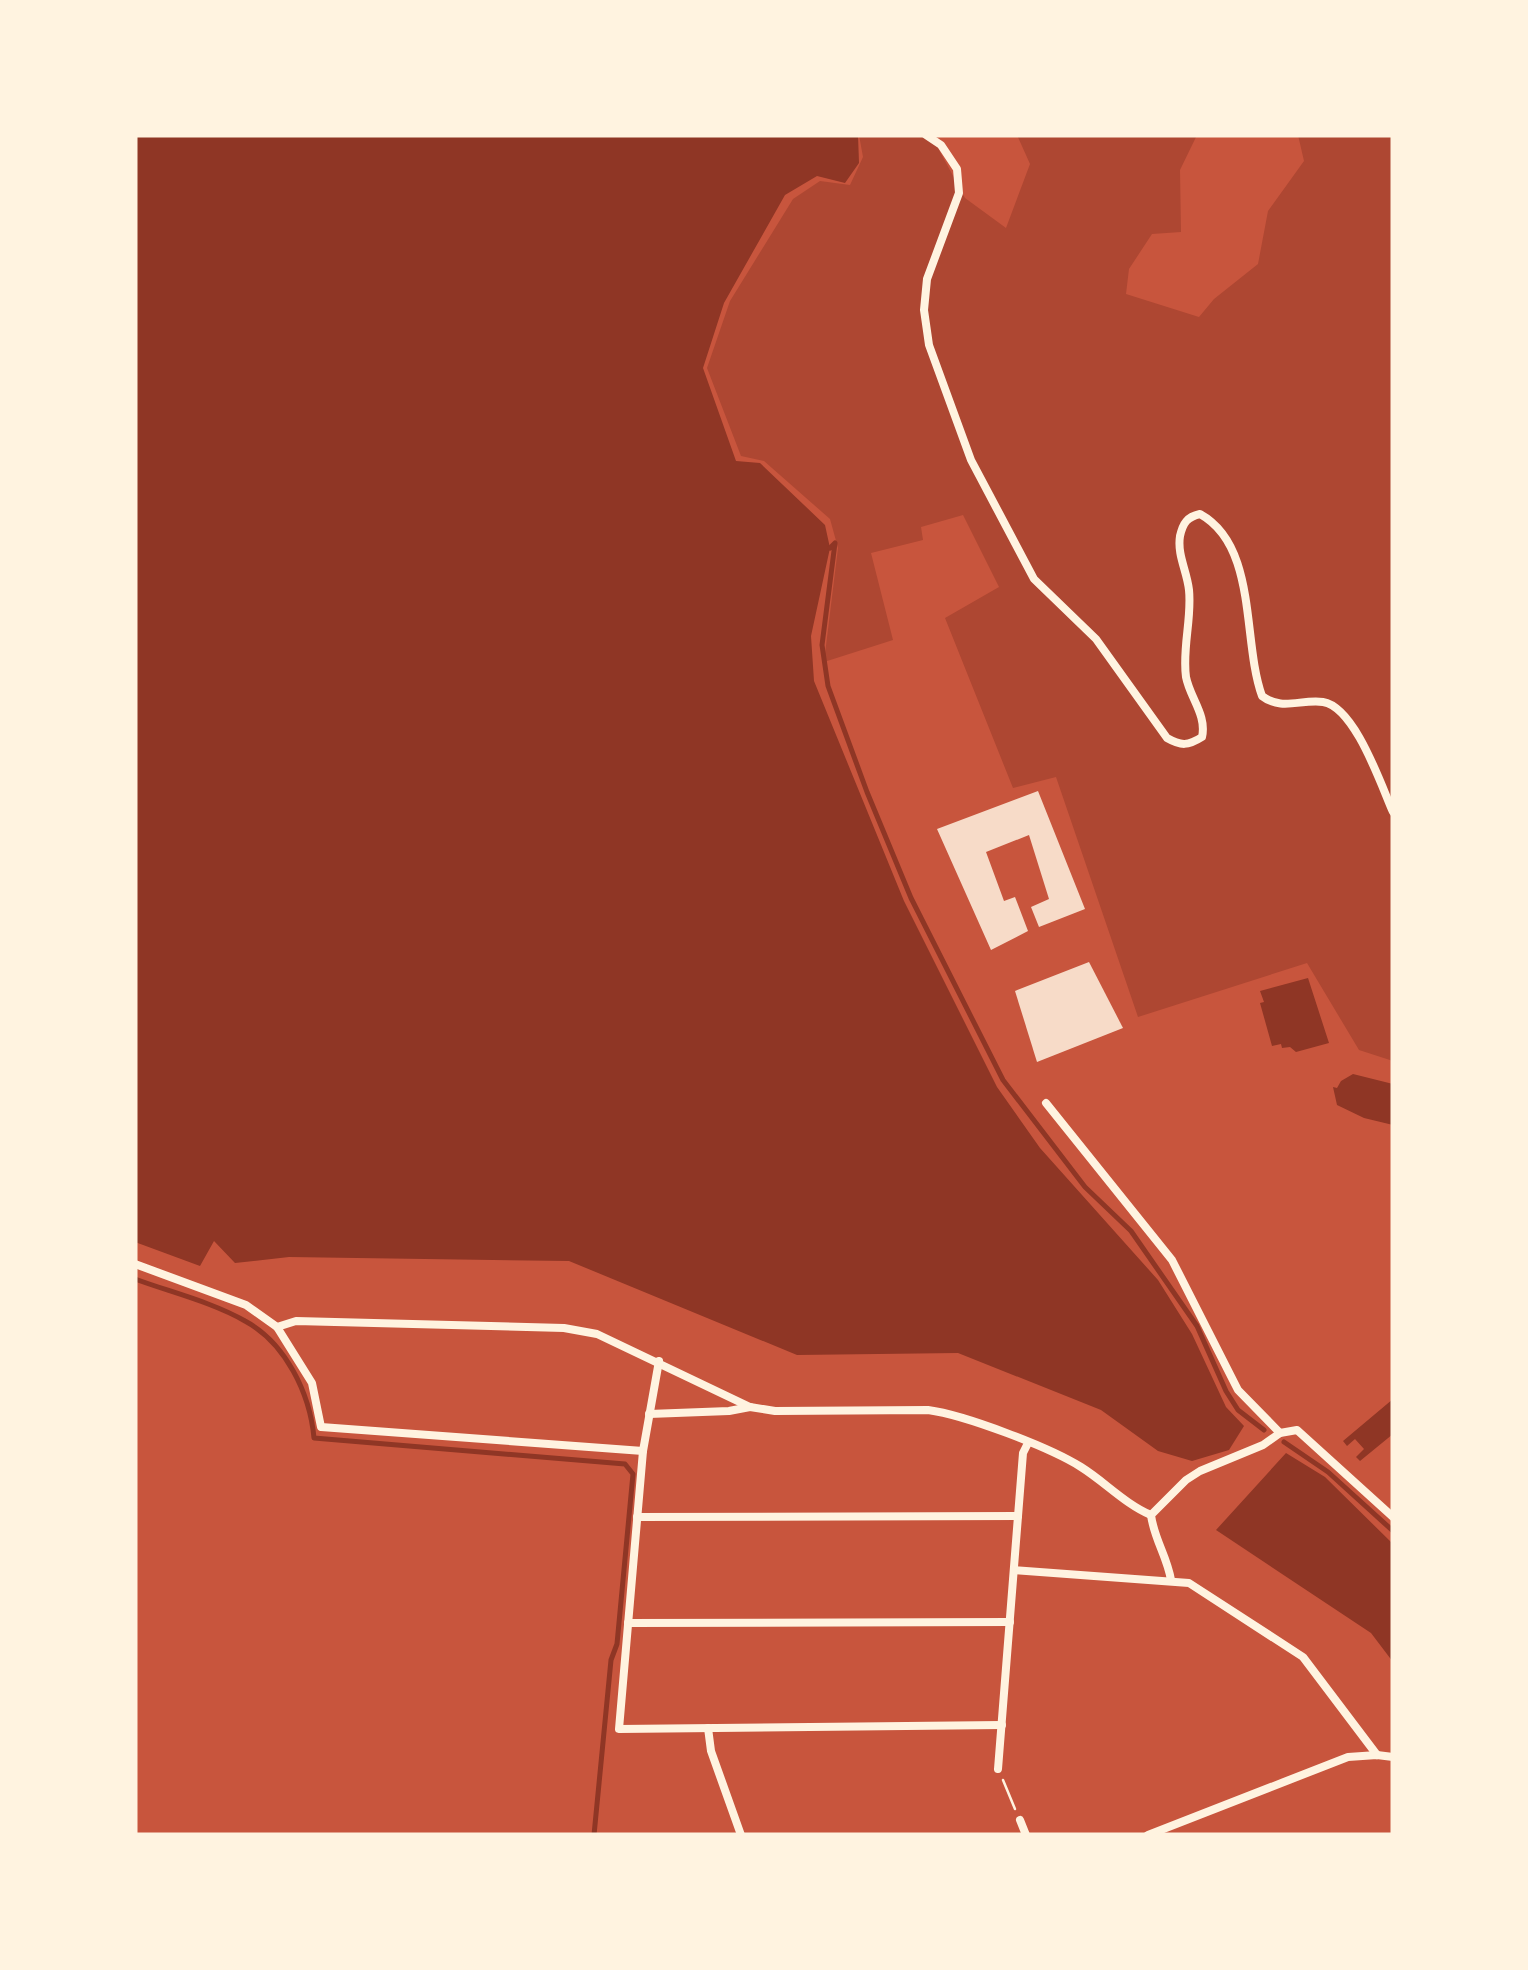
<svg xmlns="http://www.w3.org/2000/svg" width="1528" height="1970" viewBox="0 0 1528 1970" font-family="'PT Sans Narrow',sans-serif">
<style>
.green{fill:#ae4732}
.water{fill:#8f3625}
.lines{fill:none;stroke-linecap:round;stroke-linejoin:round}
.stream{stroke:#8f3625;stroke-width:5}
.building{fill:#f7dbc8}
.path{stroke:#fff3e0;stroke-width:2.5}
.minor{stroke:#fff3e0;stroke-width:8}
</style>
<rect width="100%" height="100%" fill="#c8553d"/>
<path class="green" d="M859 135H931L965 198 1006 228 1030 164 1017 135H1197L1180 170 1181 232 1152 234 1129 269 1126 294 1199 317 1214 299 1258 264 1268 211 1304 161 1298 135H1393V1061L1359 1050 1307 963 1138 1017 1056 777 1013 788 945 618 999 587 963 515 921 527 923 540 871 553 893 640 824 662 838 548 830 519 764 461 741 456 707 368 730 301 793 199 820 181 850 185 863 157Z"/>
<g class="water">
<path d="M135 135H858L859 163 845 183 817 176 785 195 724 303 703 368 736 461 760 463 825 525 830 548 811 636 814 681 904 901 997 1087 1040 1148 1158 1280 1192 1334 1226 1407 1244 1426 1229 1450 1192 1461 1158 1451 1101 1410 958 1353 797 1355 569 1261 289 1257 235 1263 214 1241 200 1266 135 1242Z"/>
<path d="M1308 978 1329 1043 1296 1052 1290 1047 1282 1048 1281 1044 1272 1046 1260 1003 1264 1002 1260 991Z"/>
<path d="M1353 1074 1393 1084V1125L1364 1118 1337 1105 1333 1087 1337 1088 1341 1081Z"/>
<path d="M1393 1399V1434L1360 1461 1356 1457 1364 1449 1355 1439 1347 1446 1343 1441Z"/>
<path d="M1286 1453 1325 1477 1393 1544V1662L1371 1633 1216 1530Z"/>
</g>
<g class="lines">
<g class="stream">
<path d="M830 548 835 543 822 645 828 686 867 792 911 898 1003 1080 1085 1187 1131 1231 1197 1326 1226 1391 1238 1410 1264 1430"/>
<path d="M135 1279C170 1292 212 1302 245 1321 286 1343 310 1394 314 1438L625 1464 633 1474 617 1644 611 1660 594 1835"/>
<path d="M1284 1442 1328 1472 1393 1531"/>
</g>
</g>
<g class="building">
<path d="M1038 791 1085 909 1039 927 1031 907 1049 899 1029 835 986 852 1004 901 1015 897 1028 931 991 950 937 829Z"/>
<path d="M1089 962 1123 1028 1037 1062 1015 991Z"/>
</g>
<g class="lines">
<path class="path" d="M1003 1780 1015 1809"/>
<g class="minor">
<path d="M926 135 941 145 957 169 959 193 927 279 924 310 929 345 971 460 1034 579 1096 639 1167 738C1181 746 1188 746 1202 737 1207 715 1190 698 1186 677 1182 648 1192 619 1189 590 1187 571 1177 555 1180 536 1183 523 1187 517 1200 514 1258 546 1242 641 1262 696 1281 711 1301 699 1323 702 1355 707 1381 785 1393 812"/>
<path d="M1046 1103 1172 1260 1238 1390 1280 1433"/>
<path d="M135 1264 246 1305 277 1327 296 1321 564 1328 597 1334 750 1407 775 1411 928 1410C965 1415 1049 1447 1081 1467 1105 1482 1125 1504 1151 1515"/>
<path d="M277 1327 312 1383 321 1427 643 1451"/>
<path d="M659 1361 643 1451 619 1729 1002 1725"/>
<path d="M649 1414 729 1411 750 1407"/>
<path d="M637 1517 1018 1516"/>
<path d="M1014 1570 1189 1583 1303 1657 1377 1755"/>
<path d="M1171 1580C1167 1556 1154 1539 1151 1515L1186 1480 1200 1471 1263 1445 1280 1433 1297 1430 1393 1517"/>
<path d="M628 1623 1010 1622"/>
<path d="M708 1728 711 1751 741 1835"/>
<path d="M998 1769 1023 1453 1028 1443"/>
<path d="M1020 1820 1026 1835"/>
<path d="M1148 1835 1348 1757 1377 1755 1393 1757"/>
</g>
</g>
<rect width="1528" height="1970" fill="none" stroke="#fff3e0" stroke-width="275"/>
</svg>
